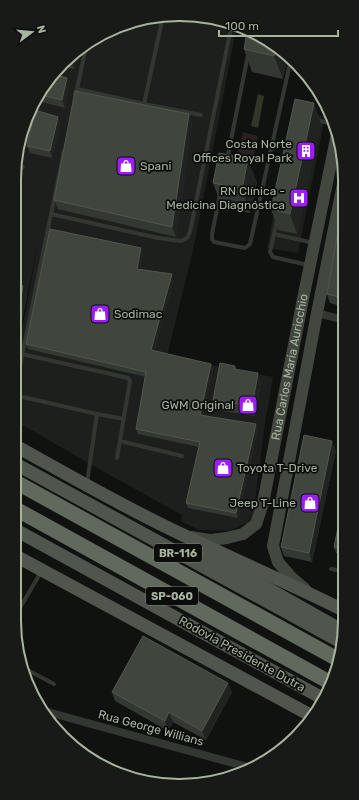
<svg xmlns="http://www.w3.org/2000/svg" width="359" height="800" viewBox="0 0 359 800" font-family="Rubik,sans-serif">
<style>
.built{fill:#1d1f1c}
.park{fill:#2a2020}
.water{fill:#313626}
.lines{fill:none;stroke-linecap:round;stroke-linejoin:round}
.service{stroke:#333731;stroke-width:4}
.minor{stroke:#333731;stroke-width:8}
.secondary{stroke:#42473f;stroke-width:12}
.primary{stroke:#50564d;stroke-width:13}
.motorway{stroke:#61685d;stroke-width:15}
.wall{fill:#343832}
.shaded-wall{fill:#202320}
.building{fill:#40463e;stroke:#50574d}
.labels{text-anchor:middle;stroke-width:3.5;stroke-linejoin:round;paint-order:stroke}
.shield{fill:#0b0d0b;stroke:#798273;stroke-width:1}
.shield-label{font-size:11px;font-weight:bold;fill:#a8b4a0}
.poi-label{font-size:12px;fill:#a8b4a0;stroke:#0b0d0b;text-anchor:end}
.street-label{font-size:12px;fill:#a8b4a0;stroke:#0b0d0b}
.rim{fill:none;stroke:#a8b4a0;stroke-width:2}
</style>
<rect width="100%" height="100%" fill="#101210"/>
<g class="built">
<path d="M169 14 233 23 237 25 194 246 167 356 273 377 265 423 253 516 247 523 229 531 199 530 181 521 182 515 90 464 14 420V366L27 304 38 243 14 360V179L23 126 55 70 107 31Z"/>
<path d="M294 108 325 117 298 253 267 248Z"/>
</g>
<path class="park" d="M243 132 258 136 253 160 237 156Z"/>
<path class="water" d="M258 94 264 96 258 128 251 126Z"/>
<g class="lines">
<g class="service">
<path d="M77 89 86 47"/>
<path d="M75 95 77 89 86 91 144 104 201 115"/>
<path d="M144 104 163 16"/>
<path d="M315 120 334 124"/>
<path d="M227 160 248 55"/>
<path d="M16 165 23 167"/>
<path d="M220 194 212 234V239L214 242 245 248 250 244 291 59"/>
<path d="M51 214 158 238 181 241 187 238 190 232 232 23"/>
<path d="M277 219 274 234 314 243"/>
<path d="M274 234 270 252 273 257 308 265"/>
<path d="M22 354 128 378 130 381 117 458"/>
<path d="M14 395 64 151"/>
<path d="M14 395 97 414 124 419"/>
<path d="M120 441 182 456"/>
<path d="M87 483 97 414"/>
<path d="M331 569 345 571"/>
<path d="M14 618 41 572"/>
<path d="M22 667 54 684"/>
</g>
<g class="minor">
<path d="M317 313 344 320"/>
<path d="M44 711 251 768"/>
</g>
<g class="secondary">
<path id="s1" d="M191 537 210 540 227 538 243 534 256 524 263 503 303 299 337 134"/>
<path d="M305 589 291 577 278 562 273 546 317 313 344 179"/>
</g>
<g class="primary">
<path d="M14 445C70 476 125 508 183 535 236 561 292 584 345 611"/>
<path d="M14 463 341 642"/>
<path d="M14 529 322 698"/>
<path d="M207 554 343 631"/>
<path d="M14 555 312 716"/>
</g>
<g class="motorway">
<path d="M14 481 339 660"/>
<path d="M14 508 331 683"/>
</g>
</g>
<g class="wall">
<path d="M245 29 280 48 283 79 252 72 244 49 247 34Z"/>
<path d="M77 54 74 69 62 67 60 76 69 85 65 108 38 101 55 70Z"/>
<path d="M314 103 321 124 297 234 278 230 271 209Z"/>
<path d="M189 114 192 123 176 237 58 209 54 200Z"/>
<path d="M58 117 60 124 52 158 30 153 27 146Z"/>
<path d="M257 182 250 213 222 207 213 183Z"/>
<path d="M344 196V307L330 303 327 294Z"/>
<path d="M143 253 140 269 174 280 154 351 211 364 213 369 203 415 258 429 238 518 188 508 186 503 199 447 138 434 136 429 146 377 28 349 26 344Z"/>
<path d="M14 281 27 296 22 319 21 318 14 351Z"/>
<path d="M235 366 236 369 261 382 255 416 217 410 213 400Z"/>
<path d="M336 450 312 562 284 556 281 547Z"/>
<path d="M345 493V555L336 553 334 547Z"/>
<path d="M112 692H232L206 740 173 722 168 731 115 701Z"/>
</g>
<g class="shaded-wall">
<path d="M277 46 280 48 289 57 283 79 274 56Z"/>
<path d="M77 54 74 69 71 61 72 57Z"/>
<path d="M62 65V67L58 83 56 75 57 69Z"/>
<path d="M67 78 69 85 65 108 62 100Z"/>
<path d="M314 103 321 124 297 234 290 214Z"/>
<path d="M189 114 192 123 176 237 172 227Z"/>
<path d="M58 117 60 124 52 158 50 151Z"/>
<path d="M248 159 257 182 250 213 242 189Z"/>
<path d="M141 248 143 253 139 274 137 269Z"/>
<path d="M172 274 174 280 153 355 151 350Z"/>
<path d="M23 286 27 296 22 319 19 309Z"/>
<path d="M17 309 21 318 14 351V326Z"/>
<path d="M211 364 213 369 202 420 200 415Z"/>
<path d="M258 373 261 382 255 416 252 406Z"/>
<path d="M256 424 258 429 238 518 236 513Z"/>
<path d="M332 441 336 450 312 562 309 553Z"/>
<path d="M228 683 232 692 206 740 202 731Z"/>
<path d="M169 712 173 722 168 731 165 721Z"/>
</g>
<g class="building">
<path d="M247 31 277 46 274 56 244 49Z"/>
<path d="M72 57 71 61H68Z"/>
<path d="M57 69 56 75 67 78 62 100 41 95 55 70Z"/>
<path d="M75 91 189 114 172 227 54 200Z"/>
<path d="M295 99 314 103 290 214 271 209Z"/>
<path d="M35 110 58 117 50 151 27 146Z"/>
<path d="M219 153 248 159 242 189 213 183Z"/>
<path d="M344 196V298L327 294Z"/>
<path d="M50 229 141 248 137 269 172 274 151 350 211 364 200 415 256 424 236 513 186 503 200 442 136 429 146 372 26 344Z"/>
<path d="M14 281 23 286 19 309H17L14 326Z"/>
<path d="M220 363 235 366 234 369 258 373 252 406 213 400Z"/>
<path d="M304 435 332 441 309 553 281 547Z"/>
<path d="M345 493V549L334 547Z"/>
<path d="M143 636 228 683 202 731 169 712 165 721 112 692Z"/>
</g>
<defs>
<symbol id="building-square" viewBox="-11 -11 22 22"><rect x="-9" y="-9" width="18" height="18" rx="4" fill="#9c1cfe" stroke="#0b0d0b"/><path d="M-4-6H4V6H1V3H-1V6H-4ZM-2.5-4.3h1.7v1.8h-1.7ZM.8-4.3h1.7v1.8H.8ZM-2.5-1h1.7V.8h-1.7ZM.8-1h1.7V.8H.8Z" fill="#fff"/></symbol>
<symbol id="shop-square" viewBox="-11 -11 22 22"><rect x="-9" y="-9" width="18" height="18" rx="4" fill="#9c1cfe" stroke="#0b0d0b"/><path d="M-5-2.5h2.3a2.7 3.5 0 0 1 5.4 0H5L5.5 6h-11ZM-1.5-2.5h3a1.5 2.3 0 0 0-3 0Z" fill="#fff"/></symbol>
<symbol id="hospital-square" viewBox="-11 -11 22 22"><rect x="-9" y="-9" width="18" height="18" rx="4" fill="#9c1cfe" stroke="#0b0d0b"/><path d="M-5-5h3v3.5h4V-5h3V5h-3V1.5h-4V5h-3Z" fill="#fff"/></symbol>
</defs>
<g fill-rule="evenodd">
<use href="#building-square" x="295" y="140" width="22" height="22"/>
<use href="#shop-square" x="115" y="155" width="22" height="22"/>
<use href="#hospital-square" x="288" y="187" width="22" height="22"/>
<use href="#shop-square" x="89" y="303" width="22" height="22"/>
<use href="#shop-square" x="237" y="394" width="22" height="22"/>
<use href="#shop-square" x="212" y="457" width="22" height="22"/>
<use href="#shop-square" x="299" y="492" width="22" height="22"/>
</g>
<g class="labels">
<g class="shield">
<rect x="154" y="544" width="48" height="18" rx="3"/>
<rect x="146" y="587" width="52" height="18" rx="3"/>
</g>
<g class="shield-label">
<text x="178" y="557">BR-116</text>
<text x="172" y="600">SP-060</text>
</g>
<g class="poi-label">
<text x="292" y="148">Costa Norte<tspan x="292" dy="14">Offices Royal Park</tspan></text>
<text x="140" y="170" text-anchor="start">Spani</text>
<text x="285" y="195">RN Clínica -<tspan x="285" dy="14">Medicina Diagnóstica</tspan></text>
<text x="114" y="318" text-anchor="start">Sodimac</text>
<text x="234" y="409">GWM Original</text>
<text x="237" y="472" text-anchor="start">Toyota T-Drive</text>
<text x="296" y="507">Jeep T-Line</text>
</g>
<g class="street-label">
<text dy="4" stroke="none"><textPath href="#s1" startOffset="230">Rua Carlos Maria Auricchio</textPath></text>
<text transform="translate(242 654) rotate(29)" y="4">Rodovia Presidente Dutra</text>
<text transform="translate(151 728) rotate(15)" y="4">Rua George Willians</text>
</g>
</g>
<path d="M0 0H359V800H0ZM179 21H180A158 158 0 0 1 338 179V621A158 158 0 0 1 180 779H179A158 158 0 0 1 21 621V179A158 158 0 0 1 179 21Z" fill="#181a17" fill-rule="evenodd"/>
<path class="rim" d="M179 21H180A158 158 0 0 1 338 179V621A158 158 0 0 1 180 779H179A158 158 0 0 1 21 621V179A158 158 0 0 1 179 21Z"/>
<g transform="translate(32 32) rotate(74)" stroke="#0b0d0b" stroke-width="3" paint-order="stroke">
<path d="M0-3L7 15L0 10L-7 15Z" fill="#a8b4a0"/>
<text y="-6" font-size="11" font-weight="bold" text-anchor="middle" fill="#a8b4a0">N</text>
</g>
<path d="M219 30v6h119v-6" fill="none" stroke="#a8b4a0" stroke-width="2"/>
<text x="225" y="30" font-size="12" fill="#a8b4a0" stroke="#0b0d0b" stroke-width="3" paint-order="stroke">100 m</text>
</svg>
